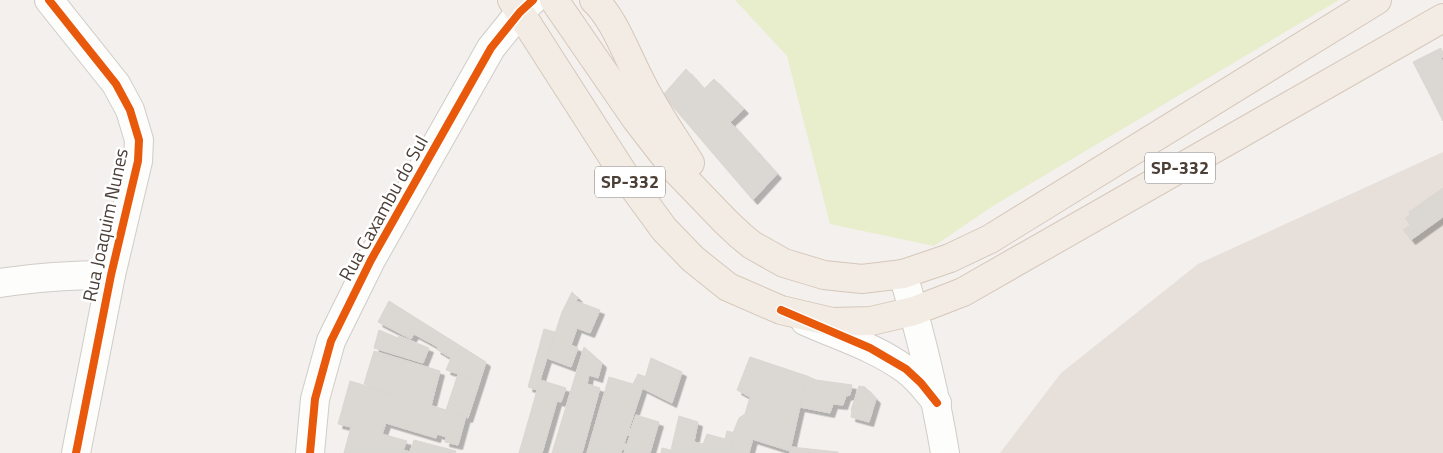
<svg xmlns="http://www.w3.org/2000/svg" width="1443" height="453" viewBox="0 0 1443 453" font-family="'Titillium Web',sans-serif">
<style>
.residential{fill:#e7e0da}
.green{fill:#e8eecb}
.building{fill:#dbd7d3;stroke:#dcd6d2;filter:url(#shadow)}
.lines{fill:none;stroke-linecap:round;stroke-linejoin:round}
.street-casing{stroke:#d0ccc8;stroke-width:30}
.primary-casing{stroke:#d6c7b9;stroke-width:30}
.street{stroke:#fdfdfc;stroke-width:28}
.primary{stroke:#f2ece5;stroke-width:28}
.cycleway-casing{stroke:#fff;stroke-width:11}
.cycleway{stroke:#e8590c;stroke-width:8}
.labels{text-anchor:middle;stroke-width:5;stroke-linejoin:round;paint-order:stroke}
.shield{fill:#fff;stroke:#817973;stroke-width:1}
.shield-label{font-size:18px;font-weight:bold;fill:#4b3f37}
.street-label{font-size:19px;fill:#4b3f37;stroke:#fff}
</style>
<defs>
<filter id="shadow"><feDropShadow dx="4.5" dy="4.5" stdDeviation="0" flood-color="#0004"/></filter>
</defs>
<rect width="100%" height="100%" fill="#f3f0ed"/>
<path class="residential" d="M1443 152V453H1000L1061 373 1198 264Z"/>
<path class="green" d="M735 0H1339L993 206 934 246 830 224 787 56Z"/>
<g class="building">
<path d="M1441 48 1443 53V57L1441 58 1443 62V89L1430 95 1413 62Z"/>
<path d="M686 69 704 89 714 79 744 109 730 122 777 174 753 200 663 95Z"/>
<path d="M1443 89V121L1430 95Z"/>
<path d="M1443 188V217L1411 240 1403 230 1410 225 1405 218 1410 215 1409 212Z"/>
<path d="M572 292 578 298 576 301 600 310 590 333 577 328 571 345 578 348 571 367 547 358 562 312Z"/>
<path d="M389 301 486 362 480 381 446 370 451 358 436 349 438 347 414 334 411 339 378 322Z"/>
<path d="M544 329 555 332 537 390 528 387Z"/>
<path d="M379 330 398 338 399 336 429 348 423 363 374 348Z"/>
<path d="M584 347 602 363 598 378 589 375 587 384 600 388 582 453H552Z"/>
<path d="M374 351 440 371 431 406 364 384Z"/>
<path d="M750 357 807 376 790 451 733 433 739 418 745 414 750 397 737 390Z"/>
<path d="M651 358 682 372 672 403 642 388Z"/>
<path d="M458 374 480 381 468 418 446 410Z"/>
<path d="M638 374 646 377 621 453H587L609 377 633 384Z"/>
<path d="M807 376 816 380 852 385 850 395 846 396 843 405 833 404 830 413 800 407Z"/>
<path d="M540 380 566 388 561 402 557 401 542 453H519Z"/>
<path d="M350 381 466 416 458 445 445 442 446 437 437 434 436 438 386 423 382 434 407 441 403 450 410 452 414 440 456 451 455 453H344L351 427 338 424Z"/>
<path d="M859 386 865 387 876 399 869 422 851 417 852 411 851 410Z"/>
<path d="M636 415 659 422 650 453H624L625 450 622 448 624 444H627L630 436 627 435 629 428 631 429Z"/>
<path d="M679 416 698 422 694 442 703 444 707 434 725 439 727 431 735 433 728 453H661L662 448 671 450Z"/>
<path d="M735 433 753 438 749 453H728Z"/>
<path d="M791 447 838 452V453H790Z"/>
</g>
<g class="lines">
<defs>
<g id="street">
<path d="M49 0 116 84 130 110 139 140 138 161 111 275 76 453"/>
<path d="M903 274C920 333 935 392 945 453"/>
<path d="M0 283C37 277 74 275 111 275"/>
<path d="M805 321C838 336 875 347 905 369 918 378 927 391 937 403"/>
<path d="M310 453 315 399 331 341 371 260 491 48 520 12 533 0"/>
</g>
<g id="primary">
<path d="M512 0 623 173 664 229 693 259 728 287 781 310 832 322 871 321 914 311 963 292 1443 18"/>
<path d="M554 0 636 119 674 168 726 222 741 236 752 245 784 263 824 275 862 279 903 274 950 258 990 239 1377 0"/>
<path d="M594 0C614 18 627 56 640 80 654 109 673 136 690 163"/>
</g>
</defs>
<use href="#street" class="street-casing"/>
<use href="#primary" class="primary-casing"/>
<use href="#street" class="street"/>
<use href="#primary" class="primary"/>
<defs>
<g id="cycleway">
<path d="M49 0 116 84 130 110 139 140 138 161 111 275 76 453"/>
<path d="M781 310 870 348 906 369 921 383 937 403"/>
<path d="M310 453 315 399 331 341 371 260 491 48 520 12 533 0"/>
</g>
</defs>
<use href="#cycleway" class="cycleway-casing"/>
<use href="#cycleway" class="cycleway"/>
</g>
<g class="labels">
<g class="shield">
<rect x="1145" y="152.5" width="70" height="31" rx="4"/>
<rect x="595" y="166.5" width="70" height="31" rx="4"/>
</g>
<g class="shield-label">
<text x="1180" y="174">SP-332</text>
<text x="630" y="188">SP-332</text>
</g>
<g class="street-label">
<text transform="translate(383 208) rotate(-61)" y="7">Rua Caxambu do Sul</text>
<text transform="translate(105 225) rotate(-78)" y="7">Rua Joaquim Nunes</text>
</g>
</g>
</svg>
